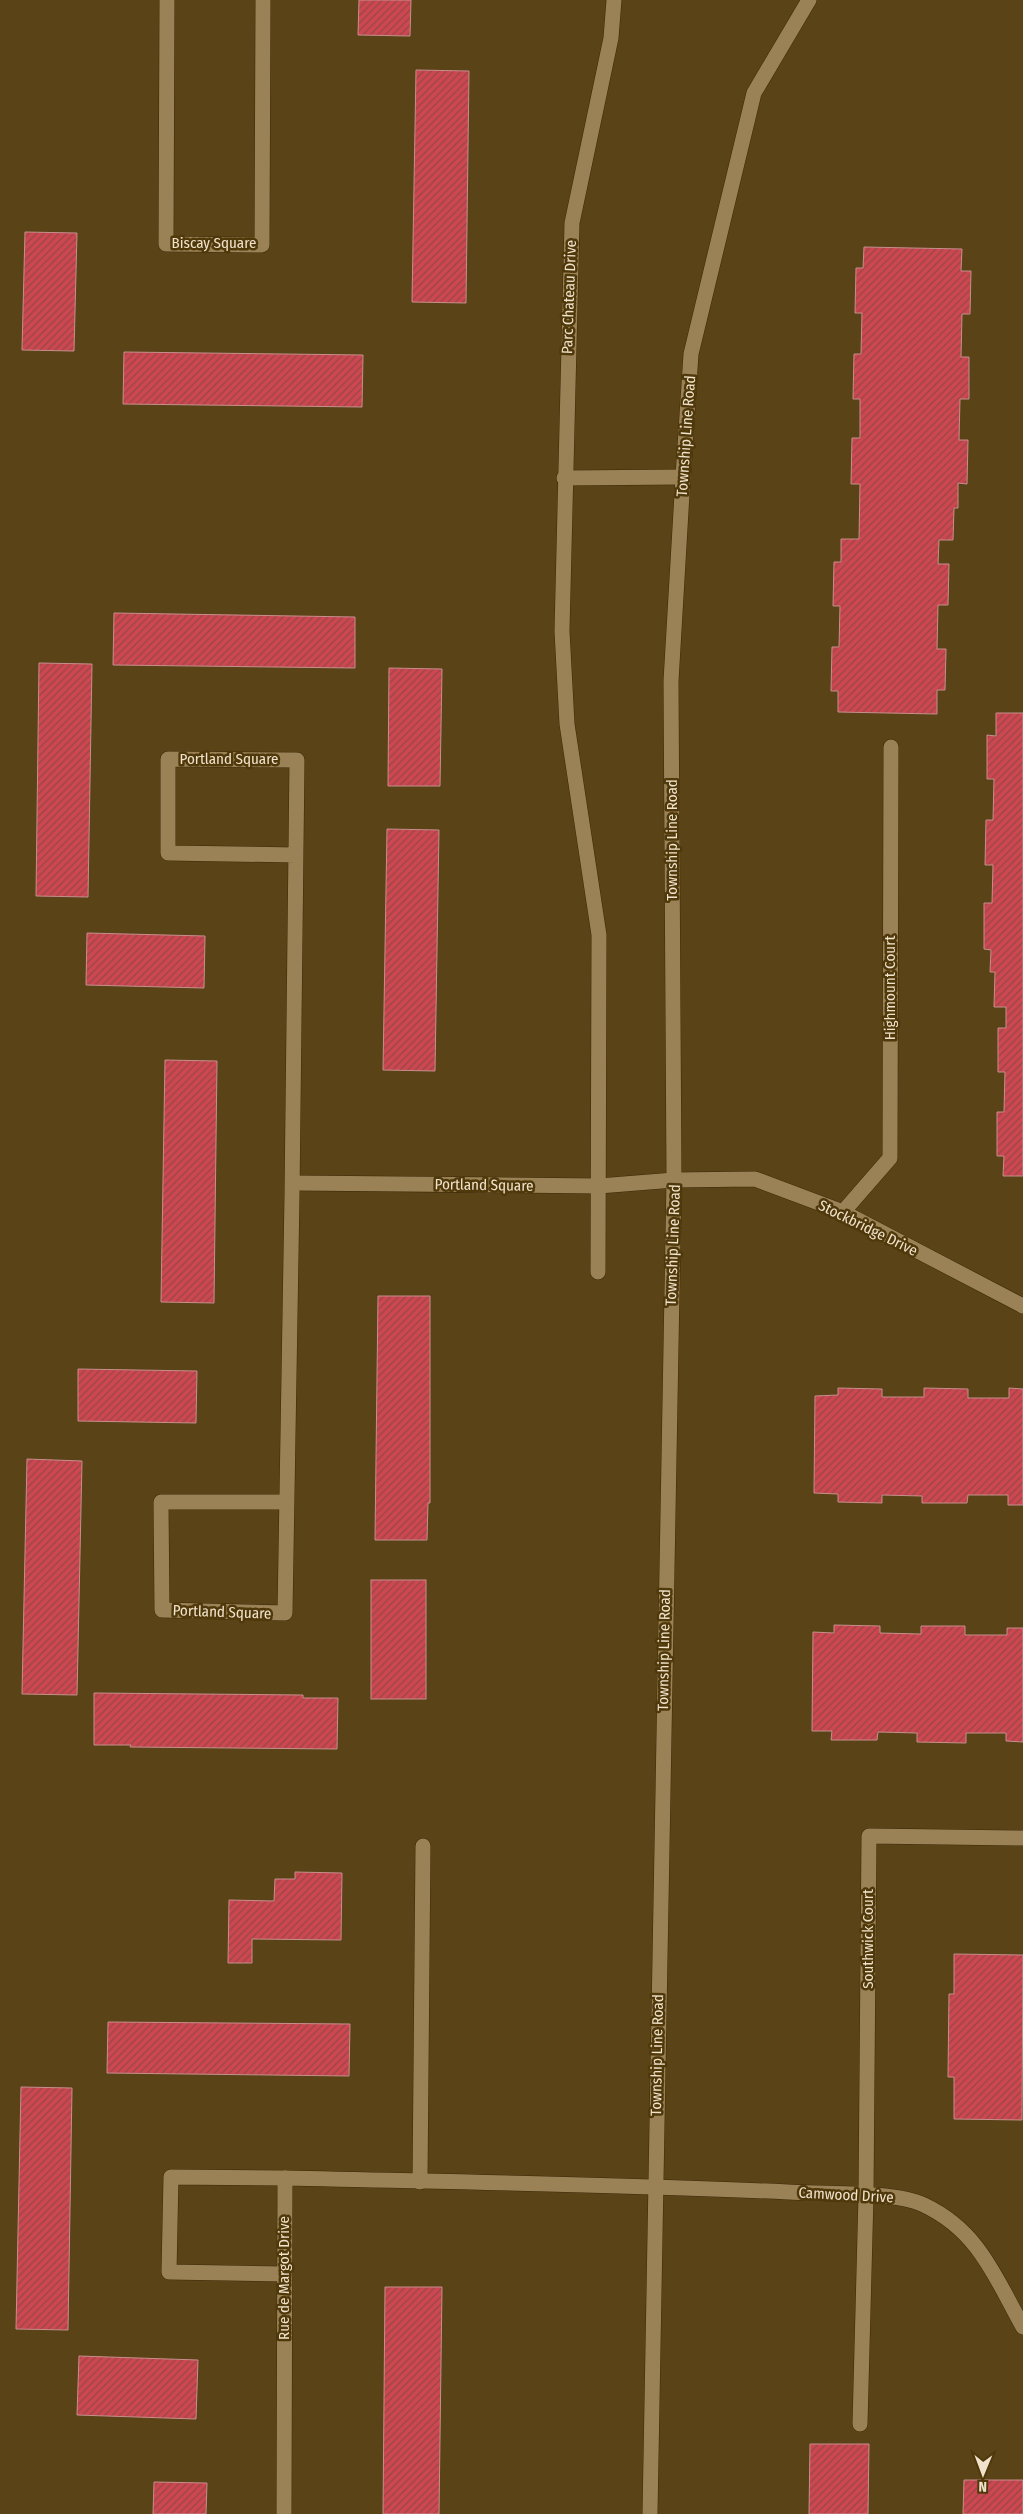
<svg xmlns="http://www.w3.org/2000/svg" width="1023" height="2514" viewBox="0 0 1023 2514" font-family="'Fira Sans Condensed',sans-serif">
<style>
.building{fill:url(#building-hatch);stroke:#c68f8d}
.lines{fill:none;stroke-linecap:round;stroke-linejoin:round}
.service-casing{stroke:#3b2a08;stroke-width:16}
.minor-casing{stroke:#3b2a08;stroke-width:16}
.secondary-casing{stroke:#3b2a08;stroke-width:16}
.service{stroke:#9b8256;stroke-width:15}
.minor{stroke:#9b8256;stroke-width:15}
.secondary{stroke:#9b8256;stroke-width:15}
.labels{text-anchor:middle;stroke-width:5;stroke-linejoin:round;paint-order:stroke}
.street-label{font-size:15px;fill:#f0e2cb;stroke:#4f380a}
</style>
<defs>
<pattern id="building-hatch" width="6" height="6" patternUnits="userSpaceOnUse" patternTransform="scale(1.25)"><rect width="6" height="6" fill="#cc474f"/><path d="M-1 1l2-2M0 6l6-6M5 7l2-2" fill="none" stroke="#974648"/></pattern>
</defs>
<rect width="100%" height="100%" fill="#5a4317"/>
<g class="building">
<path d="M359 0H411L410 36 358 35Z"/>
<path d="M416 70 469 71 466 303 412 302Z"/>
<path d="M25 232 77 233 74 351 22 350Z"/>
<path d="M864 247 962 249 961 271H971L970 314H962L961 357H969V399H960L959 440H968L967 484 958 483V508H954L953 540H939L938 564H949L948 605H938L937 649H946L945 690H937V714L838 712V691H831L832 647H839L840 606H833L834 562H841V539H859L860 484H851L852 438H860V399H853L854 354H861L862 313H855L856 268H863Z"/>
<path d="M124 352 363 355 362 407 123 404Z"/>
<path d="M114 613 355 617V668L113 665Z"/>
<path d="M39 663 92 664 88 897 36 896Z"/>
<path d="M389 668 442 669 440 786H388Z"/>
<path d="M996 713H1023V1176H1003L1004 1156H997V1112H1004L1005 1072H998V1028H1006V1007H994L995 972H990L991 950 984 949V903H992L993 865H985L986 820H993L994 779H987V735L996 736Z"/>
<path d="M387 829 439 830 435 1071 383 1070Z"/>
<path d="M87 933 205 936 204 988 86 985Z"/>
<path d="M165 1060 217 1061 214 1303 161 1302Z"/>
<path d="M378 1296H430V1503H428L427 1540H375Z"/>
<path d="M78 1369 197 1371 196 1423 78 1421Z"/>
<path d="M838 1388 882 1389V1397H924V1388L968 1389V1398H1009V1388L1023 1389V1505H1008V1495H968L967 1503H922V1496L882 1495V1503L838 1502V1494L814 1493 815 1396 838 1395Z"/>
<path d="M27 1459 82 1461 77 1695 22 1694Z"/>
<rect x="371" y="1580" width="55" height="119"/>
<path d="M834 1625 880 1626V1633L921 1634V1626H965V1635H1007V1628H1023V1742L1006 1741V1733H966V1743L917 1742V1733L878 1732 877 1740H831L832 1731H812L813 1632 834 1633Z"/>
<path d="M94 1693 303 1695V1698H338L337 1749 130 1747 131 1745H94Z"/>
<path d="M295 1872 342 1873 341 1940 252 1939V1963H228L229 1900 274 1901 275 1879H295Z"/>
<path d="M954 1954 1023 1955 1022 2120 954 2119V2077H948L949 1994H954Z"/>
<path d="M108 2022 350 2024 349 2076 107 2073Z"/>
<path d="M21 2087 72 2088 68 2330 16 2329Z"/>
<path d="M385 2287H442L439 2514H383Z"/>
<path d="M79 2356 198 2360 196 2419 77 2415Z"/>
<path d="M810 2444H869L868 2514H809Z"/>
<path d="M964 2480H1023V2514H963Z"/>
<path d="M154 2482 207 2483 206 2514H153Z"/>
</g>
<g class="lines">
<defs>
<path id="service" d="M284 2274 169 2272 171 2177 285 2178"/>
<g id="minor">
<path d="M167 0 166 244 262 245 263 0"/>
<path d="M564 478 683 477"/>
<path d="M294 1183 599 1186 674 1180 755 1179 843 1212 1023 1306"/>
<path d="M843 1212 890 1158 891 747"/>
<path d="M598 1272 599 935 567 724 562 631 572 223 611 38 614 0"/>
<path d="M287 1502H161L162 1610 285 1613C291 1329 294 1044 297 760L168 759V853L296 855"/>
<path d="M420 2182 423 1846"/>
<path d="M860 2424 866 2196 869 1836 1023 1838"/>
<path d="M284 2514 285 2178C452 2182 621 2184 788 2192 822 2194 896 2191 924 2205 979 2231 995 2277 1023 2327"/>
</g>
<path id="secondary" d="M650 2514 674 1180 671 681 683 477 691 354 754 93 809 0"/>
</defs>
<use href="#service" class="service-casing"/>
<use href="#minor" class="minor-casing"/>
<use href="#secondary" class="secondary-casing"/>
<use href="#service" class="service"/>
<use href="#minor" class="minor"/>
<use href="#secondary" class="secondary"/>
</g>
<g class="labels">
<g class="street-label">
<text x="214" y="248">Biscay Square</text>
<text transform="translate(569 297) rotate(-88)" y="5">Parc Chateau Drive</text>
<text transform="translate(686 436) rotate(-86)" y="5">Township Line Road</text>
<text x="229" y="764">Portland Square</text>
<text transform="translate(672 840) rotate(-90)" y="5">Township Line Road</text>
<text transform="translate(890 988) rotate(-90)" y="5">Highmount Court</text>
<text transform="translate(484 1185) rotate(1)" y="5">Portland Square</text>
<text transform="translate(868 1228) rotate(26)" y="5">Stockbridge Drive</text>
<text transform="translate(673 1245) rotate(-88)" y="5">Township Line Road</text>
<text transform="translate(222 1612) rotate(2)" y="5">Portland Square</text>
<text transform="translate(664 1650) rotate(-89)" y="5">Township Line Road</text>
<text transform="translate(868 1939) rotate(-90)" y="5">Southwick Court</text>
<text transform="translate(657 2055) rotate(-89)" y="5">Township Line Road</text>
<text transform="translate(846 2195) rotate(3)" y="5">Camwood Drive</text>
<text transform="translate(284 2278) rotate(-90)" y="5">Rue de Margot Drive</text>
</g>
</g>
<g transform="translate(983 2474) rotate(181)" stroke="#4f380a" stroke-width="4" paint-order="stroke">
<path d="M0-4L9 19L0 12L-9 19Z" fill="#f0e2cb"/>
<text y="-8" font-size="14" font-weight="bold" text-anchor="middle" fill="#f0e2cb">N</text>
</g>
</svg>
